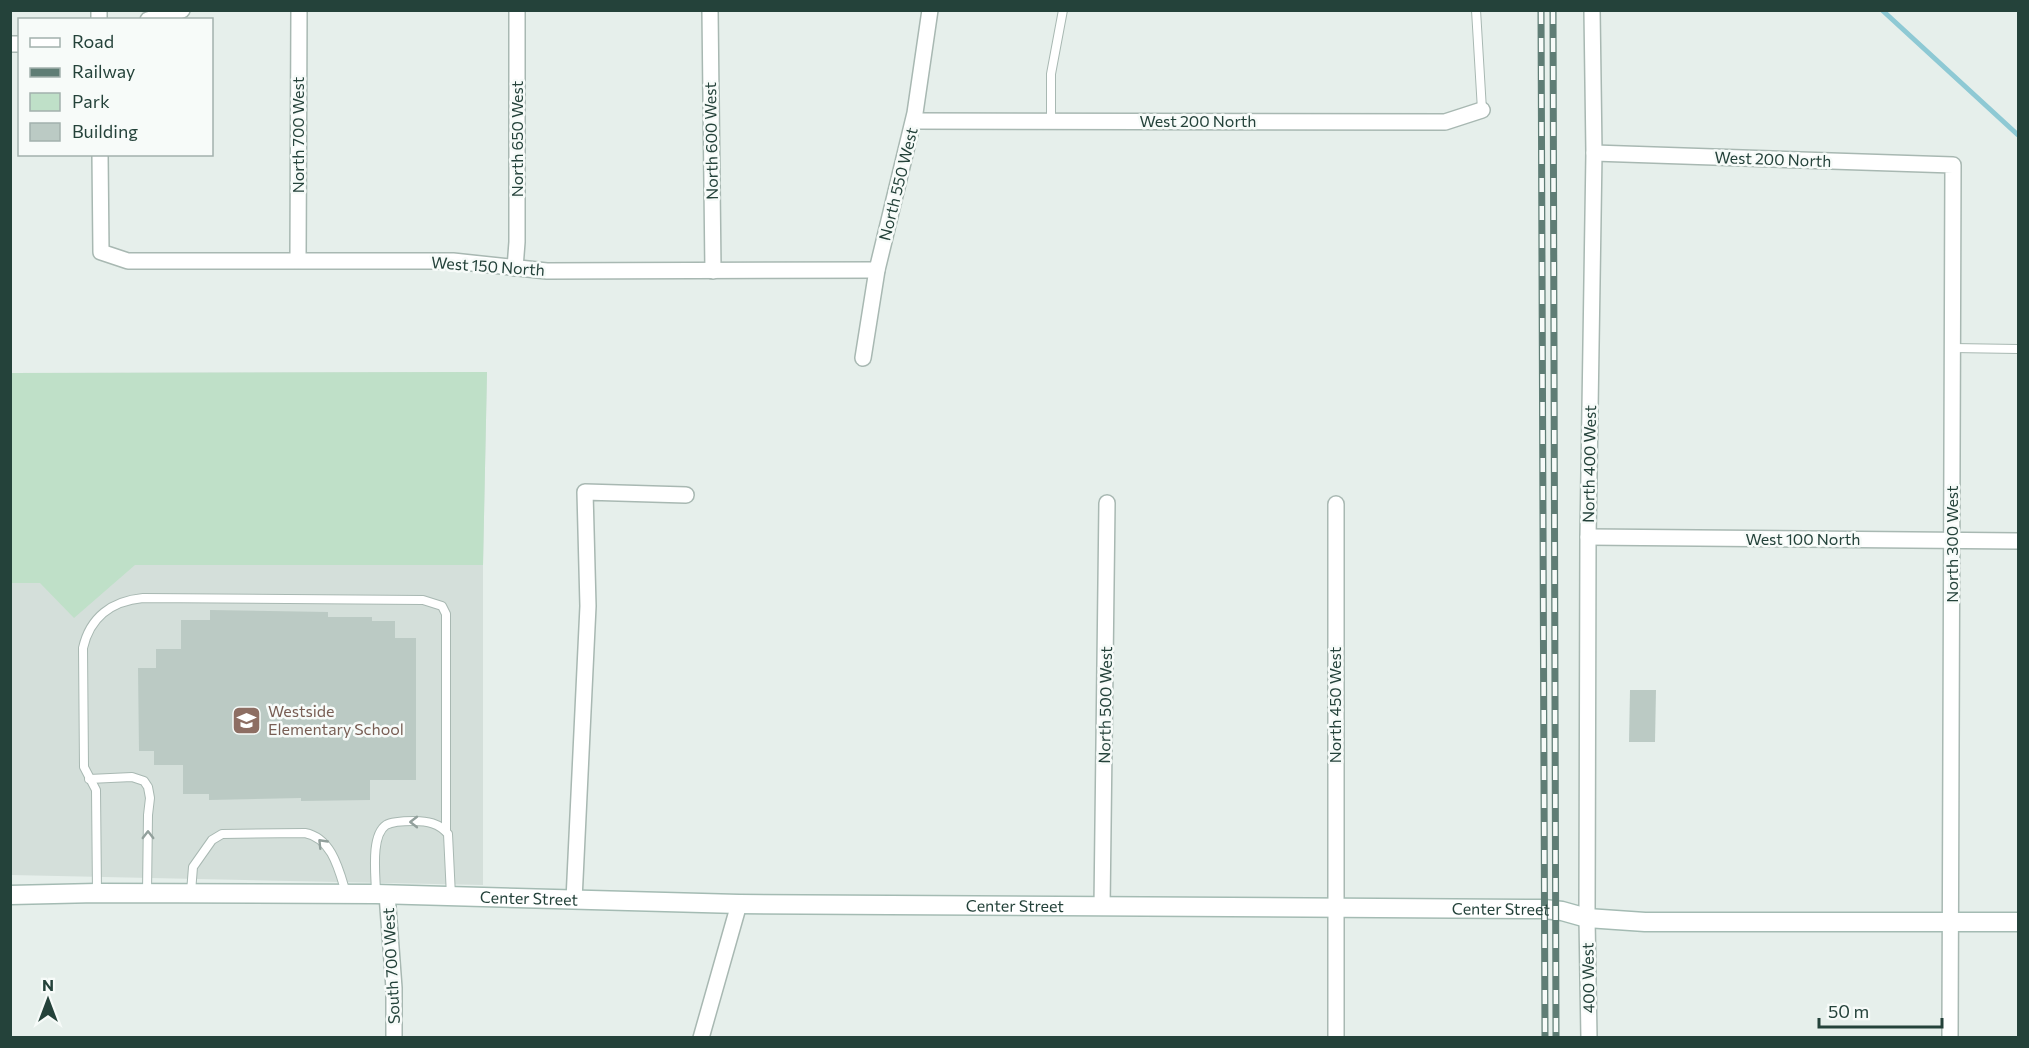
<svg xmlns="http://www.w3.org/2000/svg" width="2029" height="1048" viewBox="0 0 2029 1048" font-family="Commissioner,sans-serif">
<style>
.built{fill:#d4dfda}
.green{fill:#bfe0c8}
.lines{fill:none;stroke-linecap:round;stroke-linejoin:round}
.stream{stroke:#8ec9d4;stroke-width:5}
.building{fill:#bbcac4}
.lane-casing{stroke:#a8b8b2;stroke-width:10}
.street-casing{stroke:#a8b8b2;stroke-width:18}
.secondary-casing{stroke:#a4bbb3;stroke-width:21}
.lane{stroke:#fff;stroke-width:8}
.street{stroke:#fff;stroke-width:15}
.secondary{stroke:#fff;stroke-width:18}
.rail-casing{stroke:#5f7d75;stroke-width:7}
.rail{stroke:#f7fbf9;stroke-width:4.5;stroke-dasharray:14;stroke-linecap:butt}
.oneway{stroke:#92a09c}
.labels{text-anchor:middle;stroke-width:5;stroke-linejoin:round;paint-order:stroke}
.street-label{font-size:16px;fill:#24423a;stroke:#f7fbf9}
.education-label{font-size:16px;fill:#785e54;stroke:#f7fbf9;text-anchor:start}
</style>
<rect width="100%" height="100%" fill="#e6efeb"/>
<path class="built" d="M487 372 483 565V885L11 875V373Z"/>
<path class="green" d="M487 372 483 565H135L74 618 40 583H11V373Z"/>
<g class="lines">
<path class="stream" d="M1882 10 2018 135"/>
</g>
<g class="building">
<path d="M210 610 328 612V617H372V621H395V638H416V780H370V800L301 801V798L209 800V794H183V765H154V751H139L138 668H156V649H181V620H210Z"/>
<path d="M1630 690H1656L1655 742H1629Z"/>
</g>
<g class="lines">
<defs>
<g id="lane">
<path d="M1476 10 1482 110"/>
<path d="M1051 121V74L1063 10"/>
<path d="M1953 348 2018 349"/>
<path d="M89 779 132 777 144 781 148 787 150 798 148 815 147 892"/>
<path d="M191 892 193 867 212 840 222 834 305 833C332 838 339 870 346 893"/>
<path d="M97 893 96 790 84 767 83 648C90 617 112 601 143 598L423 600 442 606 446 614V831"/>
<path d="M376 894C376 877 370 836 386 825 393 821 406 821 414 821 427 821 439 823 448 834L451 896"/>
</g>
<g id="street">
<path d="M99 10V20"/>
<path d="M710 10 713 271"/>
<path d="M148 20 182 10"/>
<path d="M10 44H20"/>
<path d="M914 121 1445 122 1482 110"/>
<path d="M1594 153 1953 165 1950 1038"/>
<path d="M100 154 101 252 128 261H453L547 271 877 270"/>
<path d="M298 260 299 10"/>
<path d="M515 268 517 242V10"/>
<path d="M863 358 877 270 915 113 930 10"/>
<path d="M1588 537 2018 541"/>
<path d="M387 894 394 988V1038"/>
<path d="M574 900 588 606 585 492 686 495"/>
<path d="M1102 907 1107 503"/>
<path d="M701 1038 739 904"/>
<path d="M1336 1038V504"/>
<path d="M1589 1038 1587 918 1588 537 1594 153 1592 10"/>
</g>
<g id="secondary">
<path id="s1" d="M10 895 97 893 376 894 739 904 1544 909 1562 911 1587 918 1645 922H2018"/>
</g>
</defs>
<use href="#lane" class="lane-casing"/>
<use href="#street" class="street-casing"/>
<use href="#secondary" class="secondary-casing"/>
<use href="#lane" class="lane"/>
<use href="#street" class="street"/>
<use href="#secondary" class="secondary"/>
<defs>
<g id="rail">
<path d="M1541 10 1545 1038"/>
<path d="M1553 10 1556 1038"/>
</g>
</defs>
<use href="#rail" class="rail-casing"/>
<use href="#rail" class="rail"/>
</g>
<defs><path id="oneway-chevron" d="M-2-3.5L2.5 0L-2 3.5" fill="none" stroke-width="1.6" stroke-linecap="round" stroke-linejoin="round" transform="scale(1.5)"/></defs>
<g class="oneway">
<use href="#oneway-chevron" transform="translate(414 822) rotate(180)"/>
<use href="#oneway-chevron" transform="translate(148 835) rotate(-90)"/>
<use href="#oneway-chevron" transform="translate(322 843) rotate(-134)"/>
</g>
<defs>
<symbol id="school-square" viewBox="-11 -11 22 22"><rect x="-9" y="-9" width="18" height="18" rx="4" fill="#8d6e63" stroke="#f7fbf9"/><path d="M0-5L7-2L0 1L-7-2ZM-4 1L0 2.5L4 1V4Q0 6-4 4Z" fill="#fff"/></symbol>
</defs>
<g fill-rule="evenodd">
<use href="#school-square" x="230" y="704" width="33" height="33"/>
</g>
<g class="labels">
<g class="street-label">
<text x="1198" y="127">West 200 North</text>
<text transform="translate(298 135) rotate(-90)" y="6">North 700 West</text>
<text transform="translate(517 139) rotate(-90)" y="6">North 650 West</text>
<text transform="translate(711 141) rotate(-91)" y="6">North 600 West</text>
<text transform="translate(1773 159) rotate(2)" y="6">West 200 North</text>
<text transform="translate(898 184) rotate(-76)" y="6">North 550 West</text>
<text transform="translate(488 266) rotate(4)" y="6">West 150 North</text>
<text transform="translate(1589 464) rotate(-89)" y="6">North 400 West</text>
<text x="1803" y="545">West 100 North</text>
<text transform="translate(1952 544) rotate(-90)" y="6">North 300 West</text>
<text transform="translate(1105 705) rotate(-89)" y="6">North 500 West</text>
<text transform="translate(1335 705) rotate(-90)" y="6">North 450 West</text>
<text dy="6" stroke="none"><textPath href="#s1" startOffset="519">Center Street</textPath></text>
<text dy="6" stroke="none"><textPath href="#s1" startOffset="1005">Center Street</textPath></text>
<text dy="6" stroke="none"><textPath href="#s1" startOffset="1491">Center Street</textPath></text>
<text transform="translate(391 966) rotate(-93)" y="6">South 700 West</text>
<text transform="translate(1588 978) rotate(-91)" y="6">400 West</text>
</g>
<g class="education-label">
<text x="268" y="717">Westside<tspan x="268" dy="18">Elementary School</tspan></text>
</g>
</g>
<rect width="2029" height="1048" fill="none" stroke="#24423a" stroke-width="24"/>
<rect x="18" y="18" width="195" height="138" fill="#f7fbf9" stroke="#a3b1ad" stroke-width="1.5"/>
<rect x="30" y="38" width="30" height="9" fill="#ffffff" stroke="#a3b1ad" stroke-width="1.5"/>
<text x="72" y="48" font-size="18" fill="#24423a">Road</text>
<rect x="30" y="68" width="30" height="9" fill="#5f7d75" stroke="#a3b1ad" stroke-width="1.5"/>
<text x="72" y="78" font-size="18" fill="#24423a">Railway</text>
<rect x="30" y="93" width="30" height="18" fill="#bfe0c8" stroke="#a3b1ad" stroke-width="1.5"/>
<text x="72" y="108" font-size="18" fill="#24423a">Park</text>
<rect x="30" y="123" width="30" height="18" fill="#bbcac4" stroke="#a3b1ad" stroke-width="1.5"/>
<text x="72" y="138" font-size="18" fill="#24423a">Building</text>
<g transform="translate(48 1000)" stroke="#f7fbf9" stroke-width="4.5" paint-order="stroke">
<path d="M0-4.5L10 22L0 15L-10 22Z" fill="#24423a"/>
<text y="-9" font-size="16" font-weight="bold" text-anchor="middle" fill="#24423a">N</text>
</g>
<path d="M1819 1018v9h123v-9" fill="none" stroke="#24423a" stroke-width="3"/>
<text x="1828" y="1018" font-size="18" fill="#24423a" stroke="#f7fbf9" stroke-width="4.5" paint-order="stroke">50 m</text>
</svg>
